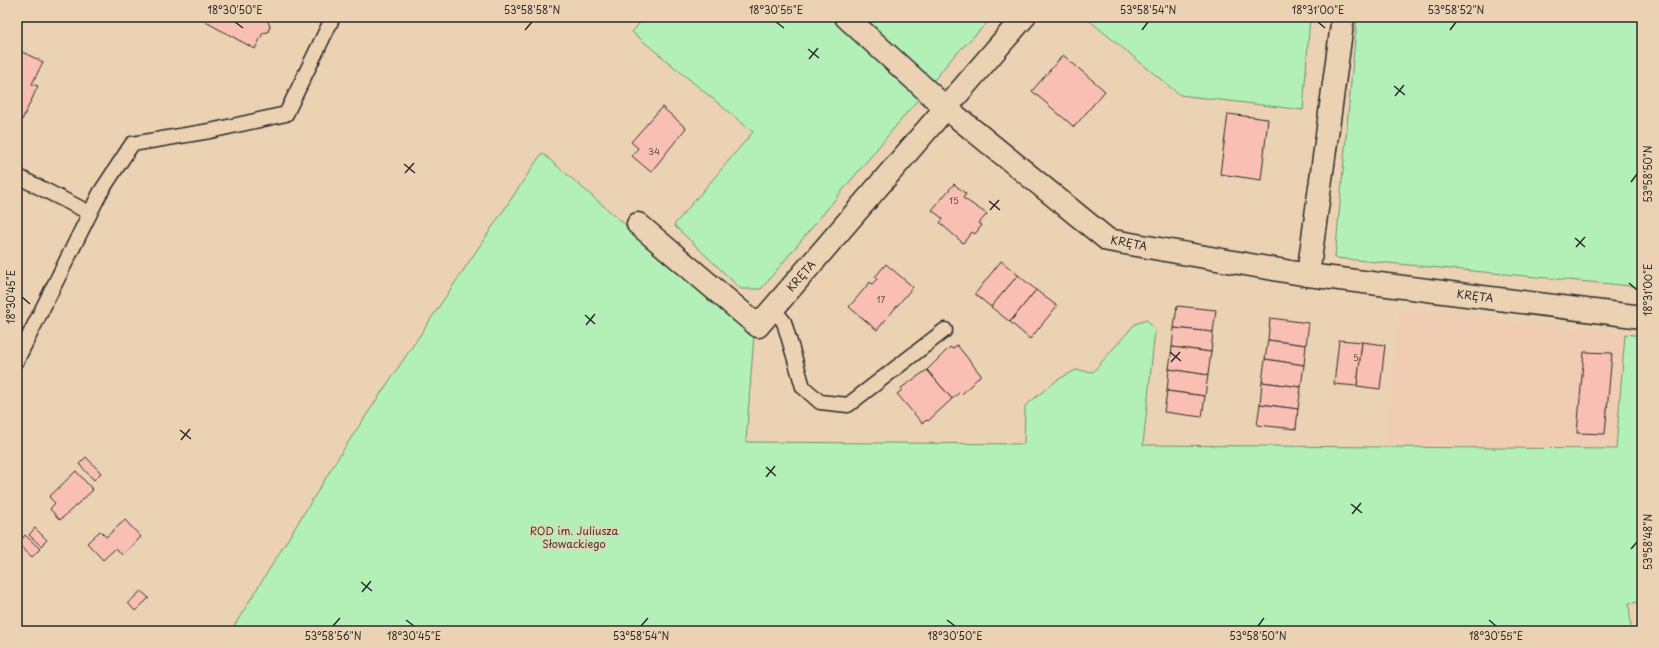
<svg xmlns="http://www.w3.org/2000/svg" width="1659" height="648" viewBox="0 0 1659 648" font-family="'Playpen Sans',sans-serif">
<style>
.built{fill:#f0ccb3}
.green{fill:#b3f0b7;stroke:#6f8e71}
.building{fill:#fabfb3;stroke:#2b2b2b}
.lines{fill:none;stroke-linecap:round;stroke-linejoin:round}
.lane-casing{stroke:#2b2b2b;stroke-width:17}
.street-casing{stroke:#2b2b2b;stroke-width:25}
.lane{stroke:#ebd2b3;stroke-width:14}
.street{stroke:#ebd2b3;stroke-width:22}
.ticks{fill:none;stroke:#2b2b2b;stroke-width:1.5}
.labels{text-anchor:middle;stroke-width:3;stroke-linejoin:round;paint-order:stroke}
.number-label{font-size:9px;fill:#5f504d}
.street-label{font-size:11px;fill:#2b2b2b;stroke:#ebd2b3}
.park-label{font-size:11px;fill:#393f39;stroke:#ebd2b3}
.neatline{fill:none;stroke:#2b2b2b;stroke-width:1.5}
.ticks-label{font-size:10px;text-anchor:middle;fill:#2b2b2b}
</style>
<rect width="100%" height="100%" fill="#ebd2b3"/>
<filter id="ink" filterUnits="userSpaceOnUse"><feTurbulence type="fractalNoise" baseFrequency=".025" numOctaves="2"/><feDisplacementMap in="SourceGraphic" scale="8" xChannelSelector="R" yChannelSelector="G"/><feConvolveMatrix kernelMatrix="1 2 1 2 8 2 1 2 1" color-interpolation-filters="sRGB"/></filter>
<g filter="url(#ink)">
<path class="built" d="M1400 309 1625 334 1616 449 1385 447Z"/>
<g class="green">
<path d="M645 17H993L953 57 761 289H741L674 225 753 132 632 32Z"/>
<path d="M1085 17H1310L1303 110 1180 95Z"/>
<path d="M1357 17H1642V287L1335 258Z"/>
<path d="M542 153 754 335 746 442 1024 444 1025 406 1057 380 1076 370 1093 372 1135 324 1147 320 1155 330 1143 445 1616 449 1625 334 1642 336V602L1629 603 1631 631H231L345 447Z"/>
</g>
<g class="building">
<path d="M203 17H270L268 22 270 26 268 32 263 33 255 49 202 20Z"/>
<path d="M18 50 43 62 32 84 38 86 22 120 17 117Z"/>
<path d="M1063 55 1105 91 1074 127 1032 91Z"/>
<path d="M662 107 686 128 651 172 632 156 638 148 631 142Z"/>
<path d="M1228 114 1268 119 1261 180 1220 174Z"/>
<path d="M954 184 966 194 963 198 987 214 979 223 982 225 975 234 972 232 963 243 940 223 943 219 932 210Z"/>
<path d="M1001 261 1018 275 991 307 975 294Z"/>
<path d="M886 264 913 287 877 330 849 307 870 282 872 284 877 279 875 277Z"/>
<path d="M1018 275 1036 290 1010 322 991 307Z"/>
<path d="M1036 290 1057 306 1030 339 1010 322Z"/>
<path d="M1177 306 1216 310 1213 332 1174 328Z"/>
<path d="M1270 318 1309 323 1306 345 1268 340Z"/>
<path d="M1174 328 1213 332 1211 352 1172 347Z"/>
<path d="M1268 340 1306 345 1304 365 1265 359Z"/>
<path d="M1339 340 1362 342 1357 386 1334 384Z"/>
<path d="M1362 342 1385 345 1380 389 1357 386Z"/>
<path d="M957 345 981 375 962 394 960 392 952 399 927 370 950 347 952 349Z"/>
<path d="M1172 347 1211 352 1208 375 1169 369Z"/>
<path d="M1584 352 1612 353 1605 434 1577 433Z"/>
<path d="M1265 359 1304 365 1301 387 1262 382Z"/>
<path d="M1169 369 1208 375 1205 396 1167 391Z"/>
<path d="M927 370 952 399 928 421 927 420 922 423 897 394 902 390 901 388Z"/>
<path d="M1262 382 1301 387 1298 409 1260 404Z"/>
<path d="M1167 391 1205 396 1202 417 1164 412Z"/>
<path d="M1260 404 1298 409 1296 429 1257 425Z"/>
<path d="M86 457 101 473 94 480 79 464Z"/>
<path d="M76 471 93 490 60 520 50 509 55 503 49 497Z"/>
<path d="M125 520 141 537 122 555 116 548 103 560 87 543 100 531 106 537Z"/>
<path d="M35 528 47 540 41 546 29 535Z"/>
<path d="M25 535 40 549 32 557 18 544Z"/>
<path d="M141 591 149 598 135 611 128 603Z"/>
<path d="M48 627 50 631H39Z"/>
</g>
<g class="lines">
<defs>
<g id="lane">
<path d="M17 176 90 213"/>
<path d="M773 308 784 322 803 387 820 402 848 405 945 330"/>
<path d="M17 360 100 193 132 144 210 131 286 114 333 17"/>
</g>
<g id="street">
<path d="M846 17 946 108 1108 240 1308 275 1642 317"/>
<path d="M638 224 758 326 1024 17"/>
<path d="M1308 275 1343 17"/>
</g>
</defs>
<use href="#lane" class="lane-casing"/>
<use href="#street" class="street-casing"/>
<use href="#lane" class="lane"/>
<use href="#street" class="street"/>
</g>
</g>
<path class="ticks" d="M235 22 243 28M776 22 784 28M1318 22 1325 28M525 30 532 22M1142 30 1148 22M1450 30 1456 22M808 49 819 58M809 59 818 48M1394 86 1405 95M1395 96 1404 85M404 164 415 173M405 173 414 163M1631 182 1637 174M989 201 1000 210M990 210 999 200M1575 238 1585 247M1576 247 1585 237M1629 283 1637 290M22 297 30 304M585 315 595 324M586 325 595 314M1170 352 1181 361M1171 362 1180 352M180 430 191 439M181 440 190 429M766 467 776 476M766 477 775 466M1351 504 1362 513M1352 514 1361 503M1631 549 1637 542M361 582 372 591M362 592 371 581M406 620 414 626M947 620 955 626M1489 620 1496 626M333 626 340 618M641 626 648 618M1258 626 1264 618"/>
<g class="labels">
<g class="number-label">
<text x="654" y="155">34</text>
<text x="954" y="204">15</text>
<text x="881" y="303">17</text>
<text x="1356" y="361">5</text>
</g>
<g class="street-label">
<text transform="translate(1129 243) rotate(11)" y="4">KRĘTA</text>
<text transform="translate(801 276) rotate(-49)" y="4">KRĘTA</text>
<text transform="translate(1475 296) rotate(7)" y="4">KRĘTA</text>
</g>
<g class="park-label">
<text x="574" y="535">ROD im. Juliusza<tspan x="574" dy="13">Słowackiego</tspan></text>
</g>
</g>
<rect width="1659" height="648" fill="none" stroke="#ebd2b3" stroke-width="44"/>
<rect x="22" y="22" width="1615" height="604" class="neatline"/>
<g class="ticks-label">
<text x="235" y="14">18°30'50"E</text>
<text x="532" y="14">53°58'58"N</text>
<text x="776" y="14">18°30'55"E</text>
<text x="1148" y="14">53°58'54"N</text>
<text x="1318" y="14">18°31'00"E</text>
<text x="1456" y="14">53°58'52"N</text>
<text transform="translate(1648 174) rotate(-90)" y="4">53°58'50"N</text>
<text transform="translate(1648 290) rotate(-90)" y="4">18°31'00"E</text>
<text transform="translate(11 297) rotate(-90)" y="4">18°30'45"E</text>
<text transform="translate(1648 542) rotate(-90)" y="4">53°58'48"N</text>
<text x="333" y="640">53°58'56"N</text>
<text x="414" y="640">18°30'45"E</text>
<text x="641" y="640">53°58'54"N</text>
<text x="955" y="640">18°30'50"E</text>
<text x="1258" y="640">53°58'50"N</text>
<text x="1496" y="640">18°30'55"E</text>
</g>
</svg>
